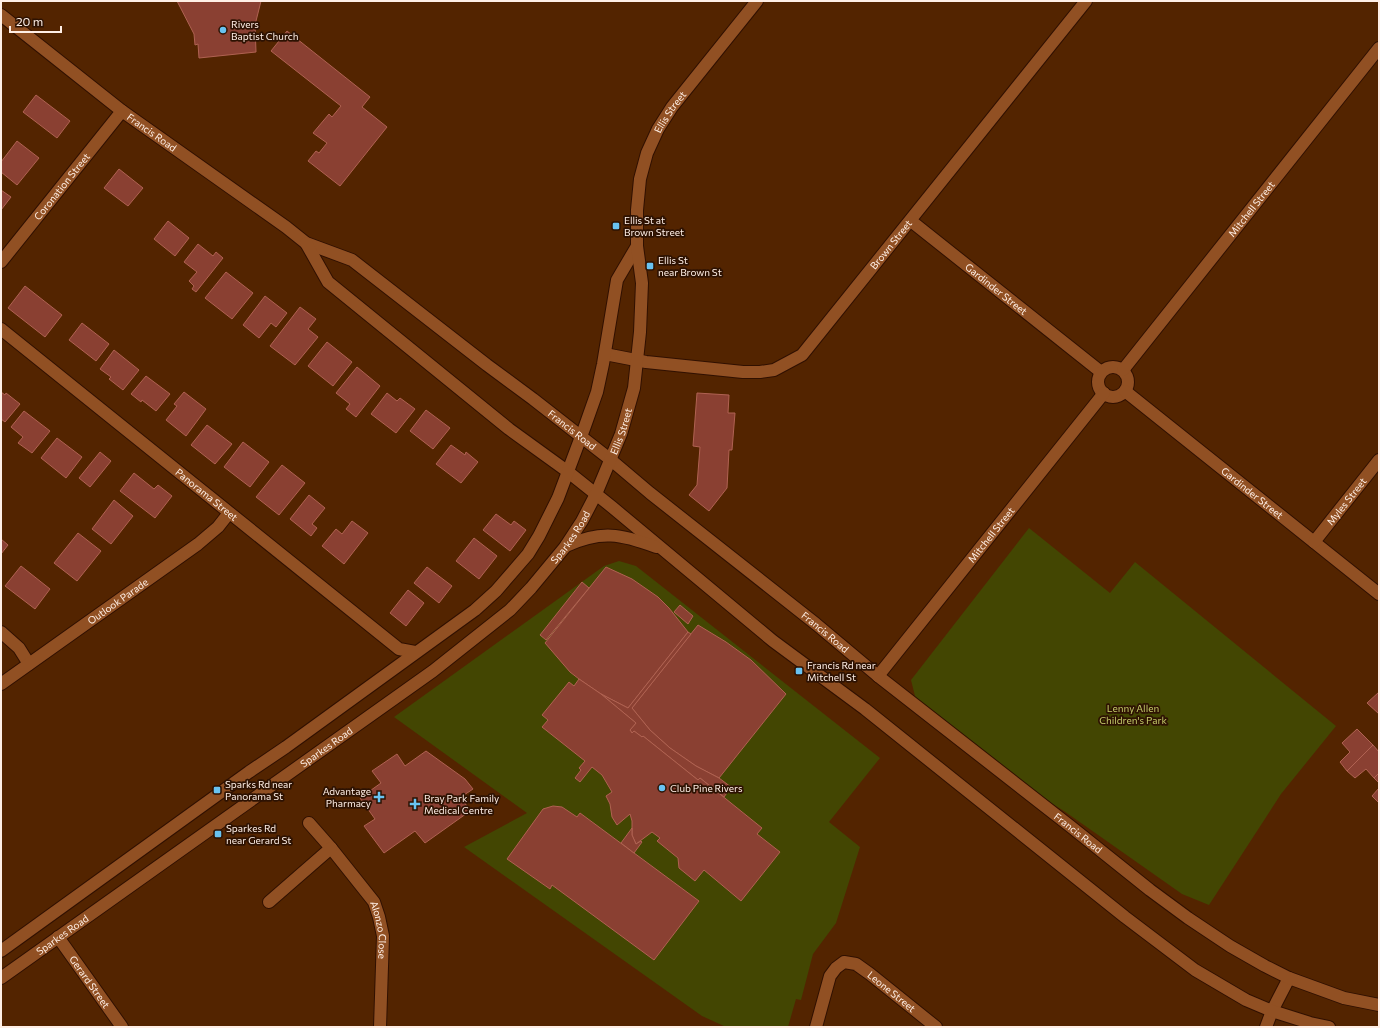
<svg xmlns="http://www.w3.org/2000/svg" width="1380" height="1028" viewBox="0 0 1380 1028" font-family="Commissioner,sans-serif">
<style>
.green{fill:#434602}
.building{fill:#8a4032;stroke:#b06252}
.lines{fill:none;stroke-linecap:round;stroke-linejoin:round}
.street-casing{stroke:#301000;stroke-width:14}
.secondary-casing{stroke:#301000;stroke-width:14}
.street{stroke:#915023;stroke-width:12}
.secondary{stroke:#915023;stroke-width:12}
.poi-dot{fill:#69c3f1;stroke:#2d1202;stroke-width:1.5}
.labels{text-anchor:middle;stroke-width:3.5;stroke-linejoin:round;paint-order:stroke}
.poi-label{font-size:10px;fill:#ffefe6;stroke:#2d1202;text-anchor:start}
.street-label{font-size:10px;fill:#ffefe6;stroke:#2d1202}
.park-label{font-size:10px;fill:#c4cb6a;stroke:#2d1202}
</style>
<rect width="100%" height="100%" fill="#532400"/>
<g class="green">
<path d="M1029 528 1110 593 1135 562 1336 726 1281 794 1209 905 1182 894 1064 811 1051 803 917 704 911 680Z"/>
<path d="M619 561 636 566 880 758 829 822 860 847 836 923 813 954 801 1000 796 999 788 1027H726L702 1016 464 847 527 813 394 717 604 566Z"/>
</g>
<g class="building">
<path d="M177 1H261L255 25 256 52 199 58 198 44 195 45 194 34Z"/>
<path d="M287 31 370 97 362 107 387 127 340 186 308 161 316 151 319 153 327 143 313 133 329 114 332 117 341 106 271 51Z"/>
<path d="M36 95 70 121 57 138 23 112Z"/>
<path d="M17 141 39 158 17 185 1 172V162Z"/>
<path d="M119 169 143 188 128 206 104 188Z"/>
<path d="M1 190 11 197 1 210Z"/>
<path d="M168 221 189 238 175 256 154 239Z"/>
<path d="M198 244 213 256 216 252 223 258 196 292 192 289 194 286 189 281 197 272 184 262Z"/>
<path d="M226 272 253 293 232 319 205 298Z"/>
<path d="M25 286 62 315 45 337 8 308Z"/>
<path d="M265 296 287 313 276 327 271 323 259 338 243 325Z"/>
<path d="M300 307 316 319 308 329 318 337 295 365 270 346Z"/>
<path d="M82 323 109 344 96 361 69 340Z"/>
<path d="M327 342 352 362 333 386 308 366Z"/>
<path d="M114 350 139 370 123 390 109 379 111 377 100 369Z"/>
<path d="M357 367 380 386 356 417 346 409 350 404 336 393Z"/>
<path d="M146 376 170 394 156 411 142 400 141 402 131 394Z"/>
<path d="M1 392 5 395 6 393 20 404 5 422 1 419Z"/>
<path d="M184 392 206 409 186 436 166 420 177 406 174 404Z"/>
<path d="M387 393 397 401 400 398 415 409 396 433 371 414Z"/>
<path d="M697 393 729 395 728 413H735L732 450H729L727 488 709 511 689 495 697 485 700 447 693 446Z"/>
<path d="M426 410 450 428 433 449 410 431Z"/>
<path d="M24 411 50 431 32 453 18 443 23 437 11 427Z"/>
<path d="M207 425 232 444 215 464 191 445Z"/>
<path d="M57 438 82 457 66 478 41 458Z"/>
<path d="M243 442 269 462 250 487 224 467Z"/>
<path d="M451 445 465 455 466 452 478 462 461 483 436 464Z"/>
<path d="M100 452 111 461 90 487 79 478Z"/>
<path d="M282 465 305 483 279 515 256 497Z"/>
<path d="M134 473 154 489 158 485 172 496 155 518 120 491Z"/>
<path d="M309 495 325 508 312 524 317 528 311 536 290 519Z"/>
<path d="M114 500 133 516 111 544 92 529Z"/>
<path d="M496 514 511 525 514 521 526 530 510 551 483 530Z"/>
<path d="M352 521 368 533 344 564 322 546 336 529 342 534Z"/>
<path d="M78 533 101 551 77 581 54 563Z"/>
<path d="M474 538 497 556 479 579 456 561Z"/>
<path d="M1 539 8 545 1 554Z"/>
<path d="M21 566 50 589 35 609 5 586Z"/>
<path d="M427 567 452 586 439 603 414 583Z"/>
<path d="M606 567 632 579 658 597 669 608 688 632 628 708 601 694 579 679 570 672 545 643Z"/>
<path d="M582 582 589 588 546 640 540 635Z"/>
<path d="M408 590 424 603 406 626 390 613Z"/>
<path d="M680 605 693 616 688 624 674 612Z"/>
<path d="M698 625 726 642 751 660 786 694 719 778 696 766 670 748 650 730 632 708Z"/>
<path d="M688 632 691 634 632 708 650 730 670 748 696 766 719 778 731 787 724 797 700 778 698 780 643 736 642 737 634 731 632 733 630 730 636 723 601 694 628 708Z"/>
<path d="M579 679 601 694 636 723 630 730 632 733 634 731 642 737 643 736 698 780 700 778 762 828 757 834 780 852 741 901 704 870 695 881 679 868 678 858 657 841 660 838 652 832 636 844 632 835V821L630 814 617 825 612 817 610 804 606 796 612 792 602 775 592 767 580 782 575 778 581 770 579 768 585 761 542 727 548 720 542 715 569 682 574 686Z"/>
<path d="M1379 692V714L1367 703Z"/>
<path d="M1357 729 1373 745 1347 771 1340 762 1350 752 1342 743Z"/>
<path d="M1373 745 1379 752V773L1374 778 1366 769 1355 778 1347 771Z"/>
<path d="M426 751 465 779 473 789 461 797 470 811 425 843 415 831 384 853 364 826 375 819 360 798 381 783 372 771 397 754 405 766Z"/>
<path d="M1379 773V783L1374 778Z"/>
<path d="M1379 788V803L1372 796Z"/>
<path d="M553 806 562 807 577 817 580 813 699 901 654 960 552 885 550 889 507 859 543 809Z"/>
<path d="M632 828V835L636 844 641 841 642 842 634 853 621 843Z"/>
</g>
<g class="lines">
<defs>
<g id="street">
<path id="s1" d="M911 221 1101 372"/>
<path id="s2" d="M1 262 122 111"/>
<path id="s3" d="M1 329 399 649 415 652"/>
<path id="s4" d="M605 354 646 362 743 372H760L774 370 802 355 1086 1"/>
<circle cx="1113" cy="382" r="15"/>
<path id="s5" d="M1123 370 1379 48"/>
<path id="s6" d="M1125 391 1379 594"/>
<path id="s7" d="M1314 542 1379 460"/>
<path d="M1 632 19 648 29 664"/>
<path id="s8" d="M878 676 1104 393"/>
<path id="s9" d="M1 684 198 544 218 527 229 513"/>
<path id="s10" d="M309 823 331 848 374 902 379 917 383 936 380 1027"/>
<path d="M269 902 331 848"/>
<path id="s11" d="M58 937 122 1027"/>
<path id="s12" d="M816 1027 830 976 836 968 844 962 856 964 870 974 936 1027"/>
<path d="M1266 1027 1272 1011 1289 978"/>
</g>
<g id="secondary">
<path id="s13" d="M1 15 122 111 286 227 306 243 352 260 487 365 533 399 611 460 650 493 816 624 878 676 1070 826 1150 890 1188 918 1230 946 1265 966 1289 978 1344 998 1379 1005"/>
<path d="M306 243 328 282 509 429 567 471 612 507 773 641 865 709 1125 917 1195 970 1246 1000 1272 1011 1310 1023 1329 1027"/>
<path d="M566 546C601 530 621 534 656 547"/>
<path d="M1 951 249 772 286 747 475 610 496 591 528 554 539 536 558 498 585 426 597 392 603 364 617 280 637 246"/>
<path id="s14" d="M1 978 433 671 510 610 531 588 565 547 582 521 596 494 621 434 634 388 640 332 642 283 637 246V210L640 179 647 153 658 129 672 107 757 1"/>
</g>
</defs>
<use href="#street" class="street-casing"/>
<use href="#secondary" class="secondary-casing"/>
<use href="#street" class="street"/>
<use href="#secondary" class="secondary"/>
</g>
<g class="poi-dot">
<circle cx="223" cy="30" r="4"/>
<rect x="612" y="222" width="8" height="8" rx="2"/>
<rect x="646" y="262" width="8" height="8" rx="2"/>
<rect x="795" y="667" width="8" height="8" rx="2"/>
<circle cx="662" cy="788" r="4"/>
<rect x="213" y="786" width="8" height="8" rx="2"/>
<path d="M377 791h4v4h4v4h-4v4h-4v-4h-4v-4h4z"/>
<path d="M413 798h4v4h4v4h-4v4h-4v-4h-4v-4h4z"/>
<rect x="214" y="830" width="8" height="8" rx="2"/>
</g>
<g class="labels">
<g class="poi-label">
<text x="231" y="28">Rivers<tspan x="231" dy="12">Baptist Church</tspan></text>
<text x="624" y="224">Ellis St at<tspan x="624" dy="12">Brown Street</tspan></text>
<text x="658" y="264">Ellis St<tspan x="658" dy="12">near Brown St</tspan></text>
<text x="807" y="669">Francis Rd near<tspan x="807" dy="12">Mitchell St</tspan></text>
<text x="225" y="788">Sparks Rd near<tspan x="225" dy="12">Panorama St</tspan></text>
<text x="670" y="792">Club Pine Rivers</text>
<text x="371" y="795" text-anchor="end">Advantage<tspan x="371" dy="12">Pharmacy</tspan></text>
<text x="424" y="802">Bray Park Family<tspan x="424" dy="12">Medical Centre</tspan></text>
<text x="226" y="832">Sparkes Rd<tspan x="226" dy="12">near Gerard St</tspan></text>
</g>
<g class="street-label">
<text dy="4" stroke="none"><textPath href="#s14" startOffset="1170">Ellis Street</textPath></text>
<text dy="4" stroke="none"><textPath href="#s13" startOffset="191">Francis Road</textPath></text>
<text dy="4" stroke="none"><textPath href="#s2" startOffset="97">Coronation Street</textPath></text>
<text dy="4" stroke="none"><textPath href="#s5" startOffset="206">Mitchell Street</textPath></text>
<text dy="4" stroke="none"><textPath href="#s4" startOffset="344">Brown Street</textPath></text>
<text dy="4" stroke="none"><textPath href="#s1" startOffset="109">Gardinder Street</textPath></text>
<text dy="4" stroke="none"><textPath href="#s13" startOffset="708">Francis Road</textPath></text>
<text dy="4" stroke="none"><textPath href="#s14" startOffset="841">Ellis Street</textPath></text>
<text dy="4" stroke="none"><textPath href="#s6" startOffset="163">Gardinder Street</textPath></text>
<text dy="4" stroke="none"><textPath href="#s3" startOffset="264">Panorama Street</textPath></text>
<text dy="4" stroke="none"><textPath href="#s7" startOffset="52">Myles Street</textPath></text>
<text dy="4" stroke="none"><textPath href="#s8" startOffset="181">Mitchell Street</textPath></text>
<text dy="4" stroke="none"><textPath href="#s14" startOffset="723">Sparkes Road</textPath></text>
<text dy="4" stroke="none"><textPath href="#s9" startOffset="143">Outlook Parade</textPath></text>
<text dy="4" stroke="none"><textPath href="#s13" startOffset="1032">Francis Road</textPath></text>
<text dy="4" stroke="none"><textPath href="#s14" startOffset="399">Sparkes Road</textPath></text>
<text dy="4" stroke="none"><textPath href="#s13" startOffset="1355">Francis Road</textPath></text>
<text dy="4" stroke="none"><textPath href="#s10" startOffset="131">Alonzo Close</textPath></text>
<text dy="4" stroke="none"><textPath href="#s14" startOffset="75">Sparkes Road</textPath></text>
<text dy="4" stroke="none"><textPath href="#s11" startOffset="55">Gerard Street</textPath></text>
<text dy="4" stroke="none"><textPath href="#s12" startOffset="130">Leone Street</textPath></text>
</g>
<g class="park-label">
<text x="1133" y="712">Lenny Allen<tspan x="1133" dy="12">Children's Park</tspan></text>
</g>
</g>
<rect width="1380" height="1028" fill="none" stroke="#ffefe6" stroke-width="4"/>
<path d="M10 26v6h51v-6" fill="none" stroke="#ffefe6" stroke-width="2"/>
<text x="16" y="26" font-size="12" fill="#ffefe6" stroke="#2d1202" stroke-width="3" paint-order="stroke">20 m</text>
</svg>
